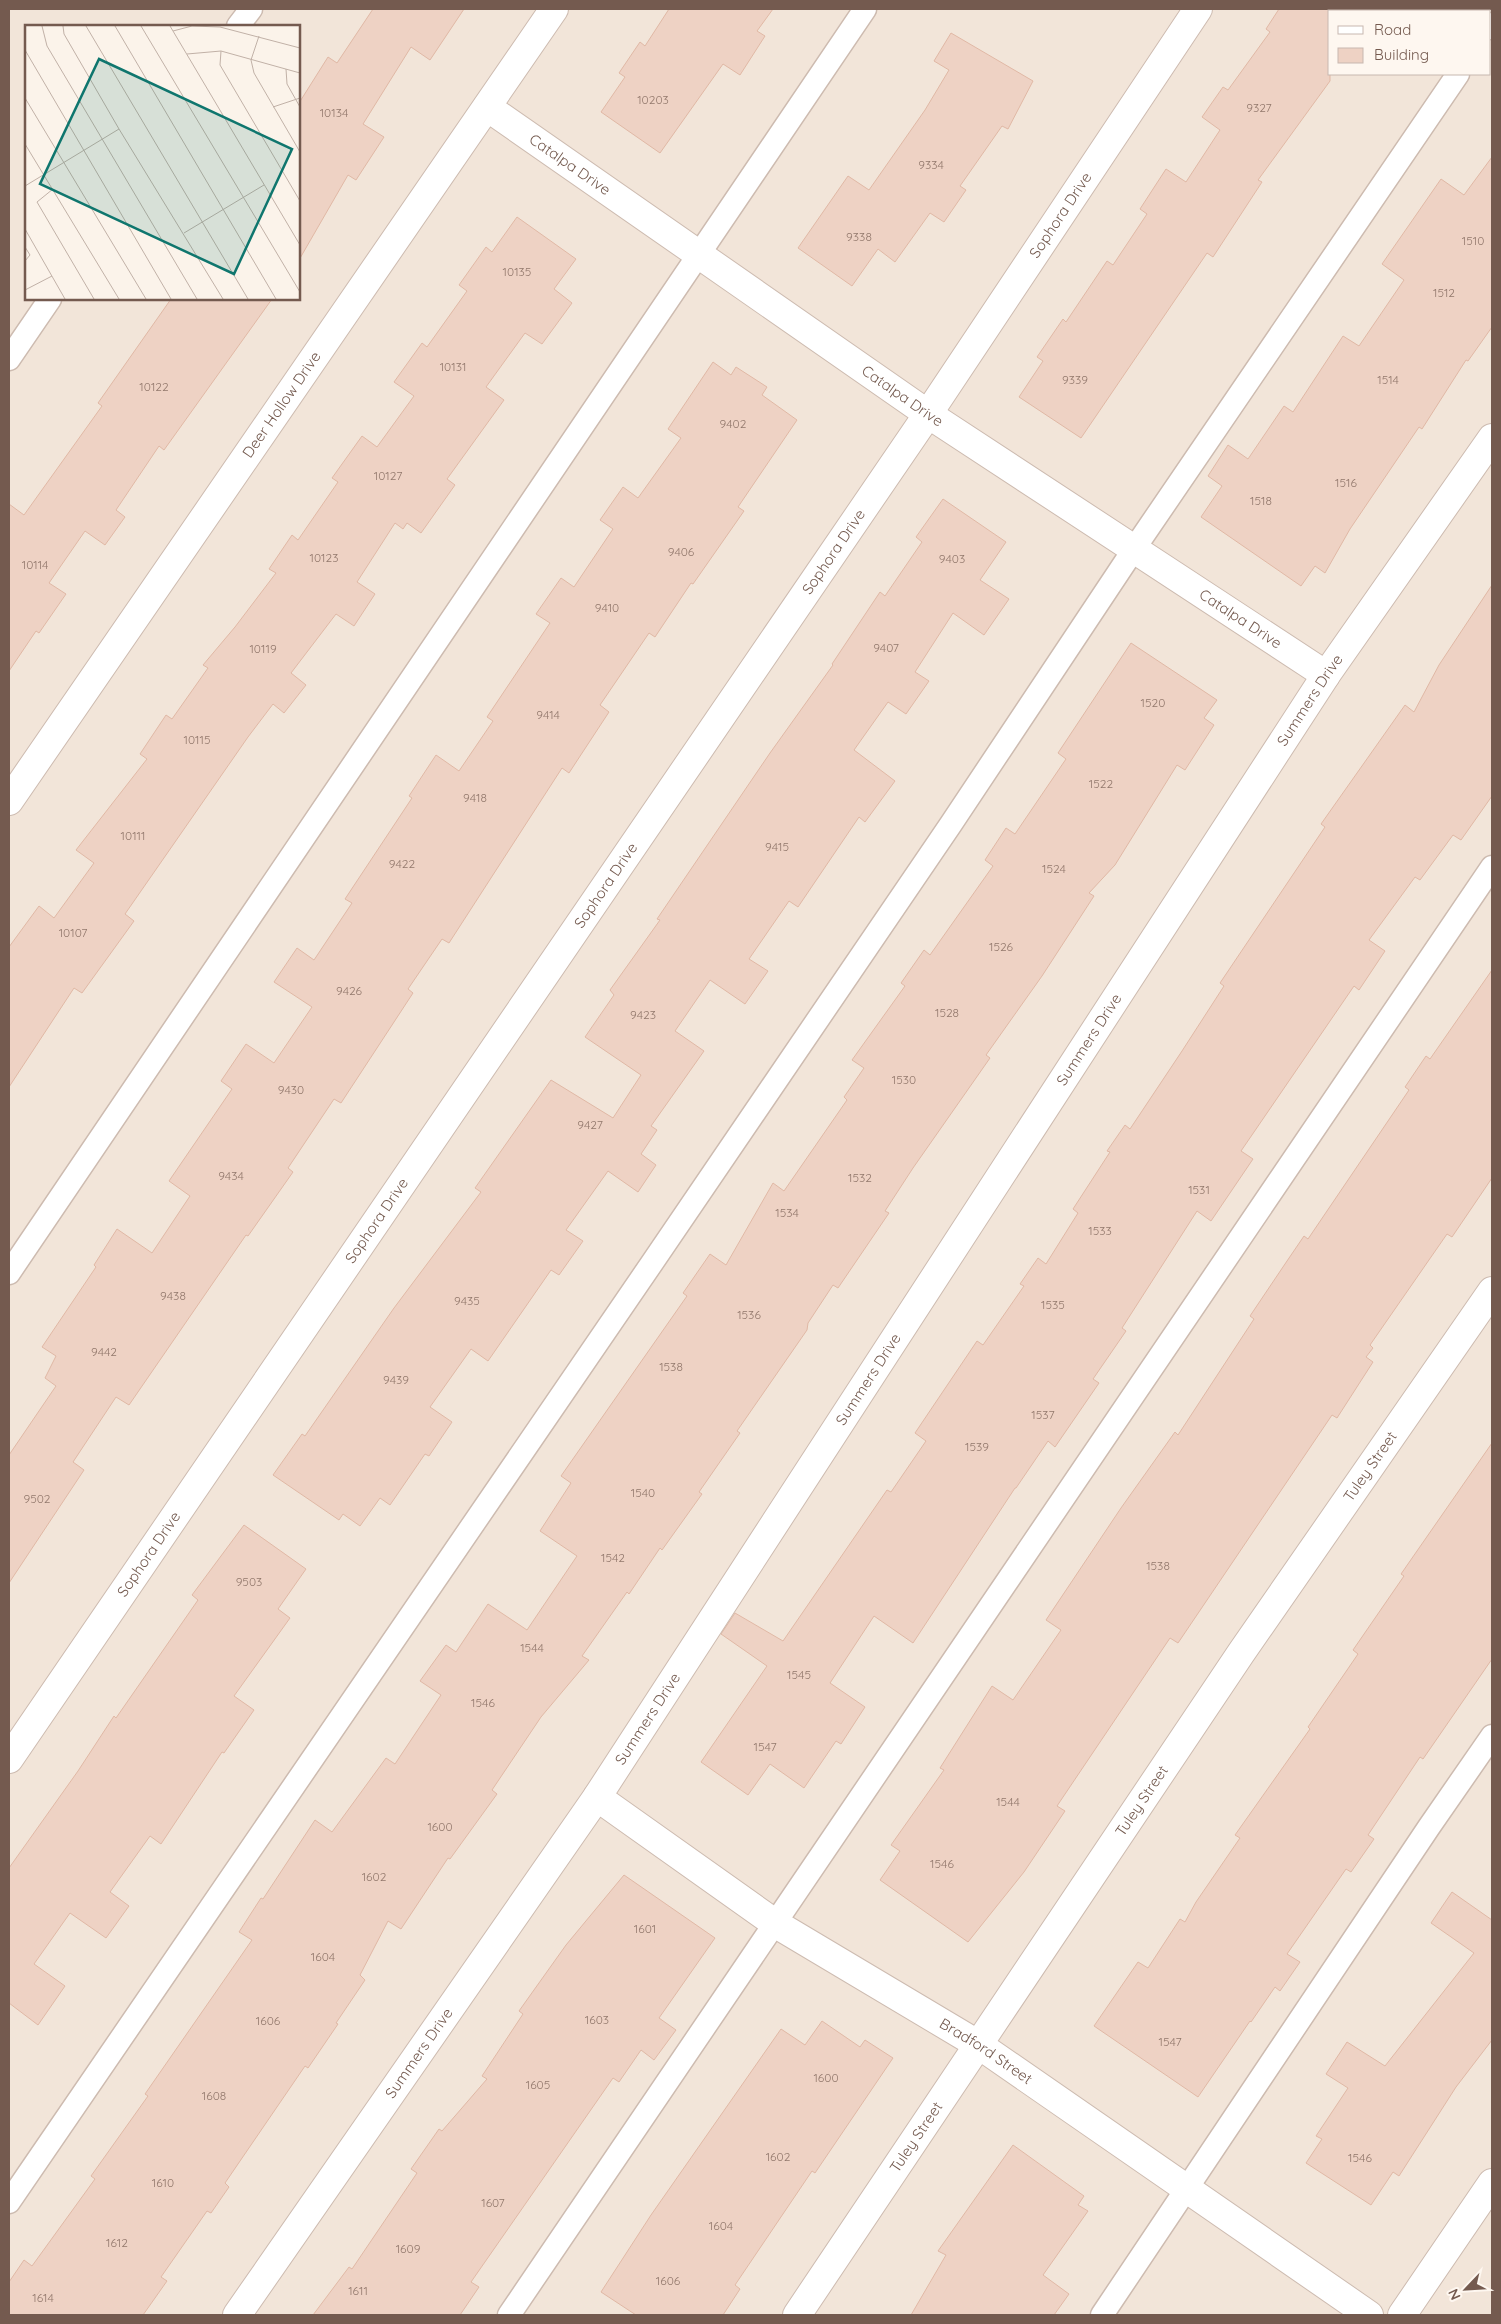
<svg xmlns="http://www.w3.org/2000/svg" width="1501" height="2324" viewBox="0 0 1501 2324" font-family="Quicksand,sans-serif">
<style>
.residential{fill:#f2e5d9;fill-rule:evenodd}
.building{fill:#eed2c4;stroke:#e0b8a5}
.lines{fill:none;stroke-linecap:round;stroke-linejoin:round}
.service-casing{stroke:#cdbbb0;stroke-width:25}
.minor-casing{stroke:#cdbbb0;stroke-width:30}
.service{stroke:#fff;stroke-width:22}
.minor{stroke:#fff;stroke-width:28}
.labels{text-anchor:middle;stroke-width:4.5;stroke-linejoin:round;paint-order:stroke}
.number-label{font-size:12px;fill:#92786c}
.street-label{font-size:15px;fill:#745a4f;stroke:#fef7f0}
.inset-road{fill:none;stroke:#c1b1a7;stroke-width:1}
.view{fill:#0f766e;fill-opacity:0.15;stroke:#0f766e;stroke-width:2.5}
.inset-edge{fill:none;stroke:#745a4f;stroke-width:2.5}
</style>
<rect width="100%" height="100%" fill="#fbf3ea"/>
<path class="residential" d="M9 9H1492V2315H9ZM1330 11H1490V74H1330ZM26 26H299V299H26Z"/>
<g class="building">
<path d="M373 9H464L430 60 411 47 363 124 384 137 356 180 348 175 299 260V103L328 57 337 63Z"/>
<path d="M669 9H773L757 31 765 36 740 75 723 64 660 153 601 112 625 77 619 73 640 42 645 46Z"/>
<path d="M1279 9H1330V81L1258 180 1262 182 1213 257 1207 253 1081 438 1019 397 1043 361 1037 357 1063 319 1066 322 1107 261 1113 265 1147 214 1140 209 1166 169 1186 182 1220 130 1202 117 1223 87 1228 90 1270 32 1266 29Z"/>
<path d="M951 33 1033 81 1008 129 1002 126 960 186 966 190 944 222 930 213 895 262 878 249 852 286 798 248 848 176 869 190 925 110 949 70 934 61Z"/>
<path d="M1492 157V327L1468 361 1466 360 1422 429 1419 427 1350 529 1325 573 1315 566 1301 586 1201 517 1222 486 1208 476 1228 445 1248 459 1284 406 1293 412 1343 336 1359 346 1404 280 1382 264 1441 179 1464 195Z"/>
<path d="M517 217 576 259 554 289 572 303 542 344 525 333 486 387 504 400 447 479 455 485 421 533 407 523 403 529 395 523 357 582 375 594 354 626 336 614 291 673 306 685 284 713 273 704 248 737 125 914 134 921 82 993 74 988 9 1087V947L39 906 54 918 94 863 76 850 147 759 140 754 166 715 172 719 208 668 203 665 235 627 276 573 269 569 292 535 298 540 338 482 332 478 362 436 377 447 414 396 394 382 422 343 427 347 467 291 459 285 486 247 492 252Z"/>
<path d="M171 299H272L164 450 159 446 116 510 125 517 105 545 85 531 49 583 66 594 39 633 36 631 9 671V504L24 515 102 406 98 403Z"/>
<path d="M713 362 731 375 736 367 767 387 762 395 797 420 738 507 744 511 693 584 691 583 655 637 649 633 600 705 609 712 569 773 562 768 449 943 442 939 408 989 413 993 341 1103 334 1099 288 1168 293 1172 248 1236 246 1235 129 1405 116 1397 73 1462 84 1470 9 1583V1455L56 1386 45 1378 56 1356 42 1347 96 1267 94 1265 117 1229 152 1253 190 1196 169 1181 232 1089 221 1081 246 1044 274 1063 312 1007 274 982 297 948 314 960 352 903 345 899 412 798 409 796 436 755 459 771 493 721 487 717 550 623 536 614 561 578 574 587 613 529 600 520 623 487 638 498 681 438 668 429Z"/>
<path d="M943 499 1006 542 980 580 1009 599 984 635 953 613 915 672 929 681 906 714 888 702 854 750 895 781 865 822 859 817 798 907 789 901 749 959 768 971 745 1004 710 980 675 1031 704 1051 651 1126 657 1130 641 1154 656 1165 638 1192 608 1171 566 1230 583 1241 559 1275 551 1270 488 1361 471 1349 430 1407 452 1422 429 1456 425 1454 390 1505 380 1498 360 1526 343 1514 339 1520 273 1475 302 1434 305 1436 394 1308 481 1192 475 1188 551 1080 613 1118 641 1075 585 1037 614 995 610 990 660 920 657 919 770 753 833 665 832 664 880 592 885 596 922 542 916 537Z"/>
<path d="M1492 585V796L1461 840 1453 835 1420 880 1415 877 1369 940 1385 951 1359 990 1354 986 1241 1151 1253 1159 1211 1221 1197 1211 1122 1328 1126 1331 1093 1379 1099 1383 1055 1447 1048 1441 1016 1488H1015L913 1643 874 1616 830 1683 865 1707 841 1744 836 1741 804 1788 770 1764 748 1795 701 1762 767 1666 721 1634 735 1613 783 1641 887 1490 891 1492 926 1441 915 1433 977 1341 983 1345 1024 1286 1020 1284 1038 1258 1046 1264 1078 1213 1073 1209 1110 1152 1107 1151 1125 1125 1130 1129 1182 1051 1224 986 1220 983 1325 827 1321 824 1405 705 1414 712 1439 665Z"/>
<path d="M1131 643 1217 700 1204 718 1214 725 1185 770 1177 765 1115 865 1089 893 1094 896 1042 976 986 1055 990 1058 913 1168 885 1211 889 1213 838 1288 833 1285 808 1323 807 1330 737 1431 740 1433 699 1492 702 1494 662 1550 660 1548 629 1594 627 1592 582 1656 589 1660 541 1717 492 1790 497 1794 450 1859 448 1858 401 1929 388 1921 360 1975 365 1980 336 2023 338 2024 308 2068 305 2066 225 2183 229 2187 211 2213 207 2211 161 2277 167 2281 143 2315H9V2282L24 2260 32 2266 95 2179 91 2176 148 2096 145 2094 252 1940 239 1932 261 1898 263 1899 315 1820 332 1832 386 1758 395 1764 441 1695 420 1681 446 1645 456 1652 488 1604 527 1630 577 1556 540 1531 571 1483 561 1476 687 1296 683 1293 710 1254 726 1265 773 1183 784 1191 847 1100 844 1097 864 1068 852 1060 905 986 901 983 924 950 930 955 993 866 985 860 1006 828 1015 834 1066 759 1058 753Z"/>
<path d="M1492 970V1178L1452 1237 1447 1234 1370 1345 1373 1348 1366 1357 1373 1362 1337 1418 1332 1415 1178 1643 1170 1638 1057 1806 1065 1811 1024 1872 968 1942 880 1880 900 1851 891 1845 944 1770 940 1768 992 1686 1013 1700 1061 1630 1046 1620 1121 1508 1175 1432 1178 1435 1254 1319 1250 1316 1287 1261 1304 1236 1308 1239 1409 1090 1405 1087 1426 1056 1430 1059Z"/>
<path d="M1492 1443V1659L1423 1759 1420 1757 1368 1835 1374 1839 1351 1872 1346 1869 1287 1954 1300 1962 1280 1991 1275 1987 1251 2022 1250 2021 1198 2097 1094 2026 1138 1962 1148 1968 1180 1919 1185 1922 1196 1902 1240 1838 1235 1835 1310 1729 1308 1727 1358 1654 1353 1650 1404 1576 1401 1574Z"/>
<path d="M244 1525 306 1569 278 1609 290 1618 234 1696 254 1710 224 1753 222 1752 161 1844 150 1836 110 1892 129 1906 106 1938 70 1913 34 1964 65 1986 38 2025 9 2003V1868L78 1771 114 1716 116 1718 198 1600 192 1595Z"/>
<path d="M624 1875 715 1938 659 2018 676 2030 654 2060 641 2050 619 2082 613 2078 471 2282 479 2287 460 2315H313L349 2267 352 2269 417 2173 411 2169 439 2129 442 2131 487 2079 482 2076 523 2014 519 2011 566 1945Z"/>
<path d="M1452 1892 1492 1920V2040L1456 2087 1399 2176 1393 2172 1371 2205 1306 2163 1322 2139 1316 2136 1348 2088 1326 2074 1347 2042 1385 2066 1474 1953 1431 1923Z"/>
<path d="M822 2021 860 2047 865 2040 893 2058 815 2173 812 2171 735 2285 740 2289 723 2315H636L601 2292 651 2215 781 2029 805 2045Z"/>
<path d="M1013 2145 1084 2196 1078 2205 1088 2211 1043 2275 1069 2294 1054 2315H911L946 2255 938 2251Z"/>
</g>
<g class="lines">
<defs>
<g id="service">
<path d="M238 26 251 9"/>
<path d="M1490 28 1492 24"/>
<path d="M9 359 50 299"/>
<path d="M9 1273 865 9"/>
<path d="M9 2202 652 1263 951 824 1134 549 1458 74"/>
<path d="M509 2315 1492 867"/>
<path d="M1102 2315 1429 1827 1492 1736"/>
</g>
<g id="minor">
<path id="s1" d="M487 107 928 414 1326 675"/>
<path id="s2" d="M9 801 554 9"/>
<path id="s3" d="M9 1759 928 414 1198 9"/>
<path id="s4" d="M597 1797 776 1924 979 2045 1369 2315"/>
<path id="s5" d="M237 2315 597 1797 1326 675 1492 438"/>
<path id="s6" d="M797 2315 1241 1653 1492 1291"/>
<path d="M1402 2315 1492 2183"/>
</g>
</defs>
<use href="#service" class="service-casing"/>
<use href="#minor" class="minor-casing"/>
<use href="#service" class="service"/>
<use href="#minor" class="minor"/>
</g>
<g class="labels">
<g class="number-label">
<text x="653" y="104">10203</text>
<text x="1259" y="112">9327</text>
<text x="334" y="117">10134</text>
<text x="931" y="169">9334</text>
<text x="859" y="241">9338</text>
<text x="1473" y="245">1510</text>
<text x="517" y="276">10135</text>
<text x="1444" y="297">1512</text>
<text x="453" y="371">10131</text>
<text x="1075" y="384">9339</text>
<text x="1388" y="384">1514</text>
<text x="154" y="391">10122</text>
<text x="733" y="428">9402</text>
<text x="388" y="480">10127</text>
<text x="1346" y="487">1516</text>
<text x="1261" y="505">1518</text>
<text x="681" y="556">9406</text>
<text x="324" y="562">10123</text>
<text x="952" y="563">9403</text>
<text x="35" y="569">10114</text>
<text x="607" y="612">9410</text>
<text x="886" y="652">9407</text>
<text x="263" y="653">10119</text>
<text x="1153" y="707">1520</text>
<text x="548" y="719">9414</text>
<text x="197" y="744">10115</text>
<text x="1101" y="788">1522</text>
<text x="475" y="802">9418</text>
<text x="133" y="840">10111</text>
<text x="777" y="851">9415</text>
<text x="402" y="868">9422</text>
<text x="1054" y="873">1524</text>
<text x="73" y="937">10107</text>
<text x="1001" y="951">1526</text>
<text x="349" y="995">9426</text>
<text x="947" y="1017">1528</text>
<text x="643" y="1019">9423</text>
<text x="904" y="1084">1530</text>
<text x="291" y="1094">9430</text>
<text x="590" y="1129">9427</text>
<text x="231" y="1180">9434</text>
<text x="860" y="1182">1532</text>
<text x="1199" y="1194">1531</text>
<text x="787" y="1217">1534</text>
<text x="1100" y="1235">1533</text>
<text x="173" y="1300">9438</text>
<text x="467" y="1305">9435</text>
<text x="1053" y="1309">1535</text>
<text x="749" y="1319">1536</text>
<text x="104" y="1356">9442</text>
<text x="671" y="1371">1538</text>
<text x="396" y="1384">9439</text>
<text x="1043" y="1419">1537</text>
<text x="977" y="1451">1539</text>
<text x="643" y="1497">1540</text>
<text x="37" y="1503">9502</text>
<text x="613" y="1562">1542</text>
<text x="1158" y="1570">1538</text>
<text x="249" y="1586">9503</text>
<text x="532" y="1652">1544</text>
<text x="799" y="1679">1545</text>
<text x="483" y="1707">1546</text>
<text x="765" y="1751">1547</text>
<text x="1008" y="1806">1544</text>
<text x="440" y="1831">1600</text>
<text x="942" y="1868">1546</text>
<text x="374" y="1881">1602</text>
<text x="645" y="1933">1601</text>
<text x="323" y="1961">1604</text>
<text x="597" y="2024">1603</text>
<text x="268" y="2025">1606</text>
<text x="1170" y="2046">1547</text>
<text x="826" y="2082">1600</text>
<text x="538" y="2089">1605</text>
<text x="214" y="2100">1608</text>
<text x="778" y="2161">1602</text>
<text x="1360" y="2162">1546</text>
<text x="163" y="2187">1610</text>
<text x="493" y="2207">1607</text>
<text x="721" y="2230">1604</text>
<text x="117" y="2247">1612</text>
<text x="408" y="2253">1609</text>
<text x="668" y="2285">1606</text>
<text x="358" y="2295">1611</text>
<text x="43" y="2302">1614</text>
</g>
<g class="street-label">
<text dy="5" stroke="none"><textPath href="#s1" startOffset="101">Catalpa Drive</textPath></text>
<text dy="5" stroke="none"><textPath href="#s3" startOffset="1868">Sophora Drive</textPath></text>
<text dy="5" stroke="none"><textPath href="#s1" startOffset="506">Catalpa Drive</textPath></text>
<text dy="5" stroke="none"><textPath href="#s2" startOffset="481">Deer Hollow Drive</textPath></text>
<text dy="5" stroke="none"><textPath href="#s3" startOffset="1462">Sophora Drive</textPath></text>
<text dy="5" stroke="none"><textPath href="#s1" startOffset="911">Catalpa Drive</textPath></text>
<text dy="5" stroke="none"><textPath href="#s5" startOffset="1939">Summers Drive</textPath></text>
<text dy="5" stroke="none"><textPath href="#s3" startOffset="1058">Sophora Drive</textPath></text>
<text dy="5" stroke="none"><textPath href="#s5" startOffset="1534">Summers Drive</textPath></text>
<text dy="5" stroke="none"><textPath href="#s3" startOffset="652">Sophora Drive</textPath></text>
<text dy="5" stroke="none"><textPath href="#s5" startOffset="1129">Summers Drive</textPath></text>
<text dy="5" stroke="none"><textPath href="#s6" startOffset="1024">Tuley Street</textPath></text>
<text dy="5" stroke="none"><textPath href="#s3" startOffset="248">Sophora Drive</textPath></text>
<text dy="5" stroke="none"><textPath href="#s5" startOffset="724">Summers Drive</textPath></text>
<text dy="5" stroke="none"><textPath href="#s6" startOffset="619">Tuley Street</textPath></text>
<text dy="5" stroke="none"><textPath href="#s4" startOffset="465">Bradford Street</textPath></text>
<text dy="5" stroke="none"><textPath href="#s5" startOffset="319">Summers Drive</textPath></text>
<text dy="5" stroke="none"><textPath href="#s6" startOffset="214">Tuley Street</textPath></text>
</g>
</g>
<g transform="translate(25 25)">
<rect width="275" height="275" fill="#fbf3ea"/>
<path class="inset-road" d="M17 1 22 21 172 274M38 1 39 9 94 104 198 274M61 1 223 274M90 1 251 274M116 1 275 267M145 1 275 220M148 6 167 1 195 2 275 23M234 11 226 35 229 48 275 127M0 25 146 274M196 26 195 40 275 176M162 29 196 26 275 48M261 44 262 59 275 82M0 73 121 274M248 82 275 73M0 119 94 274M0 161 94 104M28 164 12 177 69 274M0 204 40 274M159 208 239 160M0 222 5 230 0 236M0 265 27 251"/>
<path class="view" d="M74 34 267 124 209 249 15 159Z"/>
<rect width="275" height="275" class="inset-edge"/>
</g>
<rect width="1501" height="2324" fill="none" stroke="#745a4f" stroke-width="20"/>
<rect x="1328" y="10" width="162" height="65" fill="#fef7f0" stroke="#c7b8b0"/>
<rect x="1338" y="26" width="25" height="8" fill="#ffffff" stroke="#c7b8b0"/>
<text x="1374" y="35" font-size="15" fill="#745a4f">Road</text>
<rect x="1338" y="48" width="25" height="15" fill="#eed2c4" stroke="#c7b8b0"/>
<text x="1374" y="60" font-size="15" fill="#745a4f">Building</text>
<g transform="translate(1466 2289) rotate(245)" stroke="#fef7f0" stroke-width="4" paint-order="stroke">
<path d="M0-4L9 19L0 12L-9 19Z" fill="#745a4f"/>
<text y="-8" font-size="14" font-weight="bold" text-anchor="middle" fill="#745a4f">N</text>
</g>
</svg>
